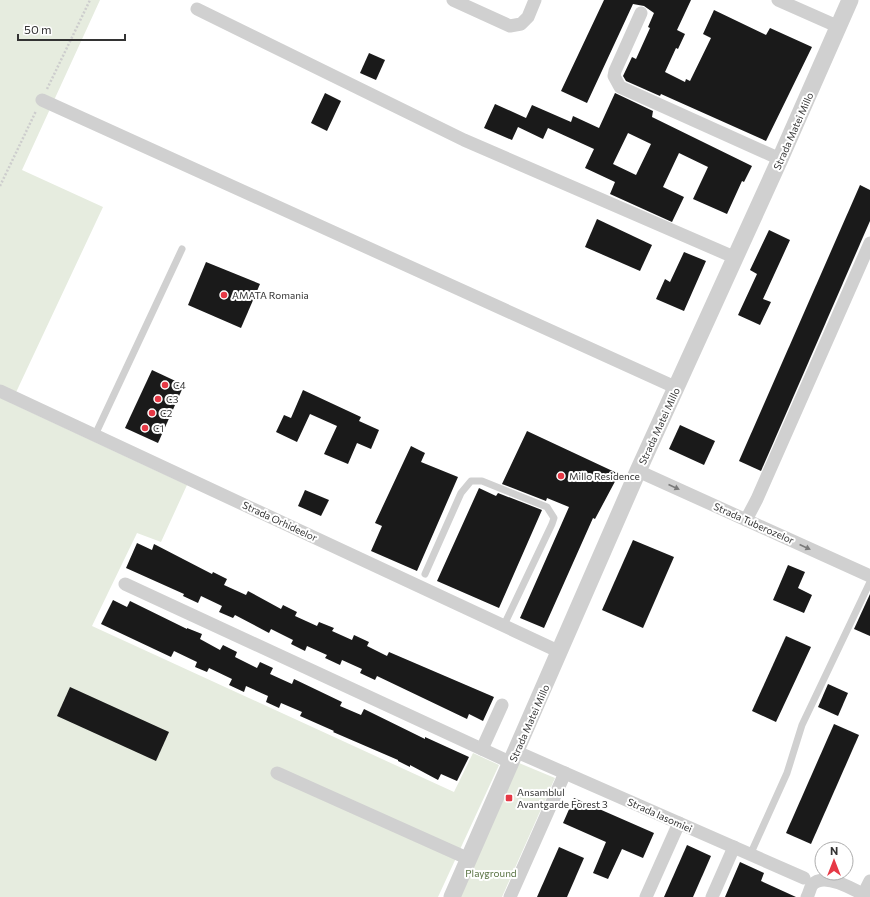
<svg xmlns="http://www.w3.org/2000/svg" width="870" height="897" viewBox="0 0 870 897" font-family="Commissioner,sans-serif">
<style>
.green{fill:#e6ecdf}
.building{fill:#1a1a1a;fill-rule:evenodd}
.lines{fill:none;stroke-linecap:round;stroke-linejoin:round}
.path{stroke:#cdcdcd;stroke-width:2.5;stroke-dasharray:2 2;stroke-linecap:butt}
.service{stroke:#d0d0d0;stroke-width:7}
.minor{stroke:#d0d0d0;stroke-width:13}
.tertiary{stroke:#d0d0d0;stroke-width:17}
.oneway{fill:#7a7a7a}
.poi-dot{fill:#e63946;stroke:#fff;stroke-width:1.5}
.labels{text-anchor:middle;stroke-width:4;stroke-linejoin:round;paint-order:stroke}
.street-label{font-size:10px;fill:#333;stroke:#fff}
.poi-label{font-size:10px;fill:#333;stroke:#fff;text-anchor:start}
.park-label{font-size:10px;fill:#56703f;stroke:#fff}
</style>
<rect width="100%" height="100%" fill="#fff"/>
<g class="green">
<path d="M0 0H100L22 170 103 207 11 403 187 485 161 542 137 533 92 626 454 792 473 753 499 765 438 897H0Z"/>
<path d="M519 763 555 778 502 897H458Z"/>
</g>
<g class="building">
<path d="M604 0H691L677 30 685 34 678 49 676 48 665 72 685 82 686 79 690 81 711 38 703 34 714 10 766 35 770 28 812 47 766 141 661 94 660 96 626 81 623 76 632 57 636 59 650 28 648 27 654 13 644 6 633 4 587 103 561 91Z"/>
<path d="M369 53 385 60 376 80 360 73Z"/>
<path d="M325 93 341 101 327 131 311 123Z"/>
<path d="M615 93 653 111 652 117 752 166 744 182 742 181 727 214 693 199 708 167 679 153 663 187 684 197 672 222 610 194 615 182 585 168 594 149 548 128 543 139 518 127 512 140 484 128 495 104 526 118 532 105 571 122 573 116 599 128ZM628 133 651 144 636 175 613 164Z"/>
<path d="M860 185 870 190V221L761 471 739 461Z"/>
<path d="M597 219 652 245 640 271 585 247Z"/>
<path d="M769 230 790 240 763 299 771 302 760 325 738 315 757 274 750 270Z"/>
<path d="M684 252 706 261 684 311 656 299 665 279 670 282Z"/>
<path d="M206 262 260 284 241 328 188 305Z"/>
<path d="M152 370 184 385 158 443 125 428Z"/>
<path d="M303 390 361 417 359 421 379 430 371 449 357 443 348 464 324 454 337 426 310 414 297 442 276 432 284 415 291 418Z"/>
<path d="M680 425 715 441 704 465 669 449Z"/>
<path d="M527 431 619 474 595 519 593 518 544 628 520 618 569 507 547 498 546 501 502 484Z"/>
<path d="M411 446 425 453 421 462 458 477 417 571 371 551 382 526 375 523Z"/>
<path d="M479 488 496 496 498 493 542 510 499 608 437 581Z"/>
<path d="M305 490 329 500 321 516 298 506Z"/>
<path d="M633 540 674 557 643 628 602 610Z"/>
<path d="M137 543 152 550 154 544 212 574 213 572 227 579 224 585 246 595 248 591 281 609 283 605 297 612 295 616 317 626 319 622 334 628 332 631 352 640 354 635 369 642 367 646 387 656 389 652 494 697 483 721 469 714 467 719 377 676 375 680 360 673 362 669 342 660 340 665 325 658 327 655 307 646 305 651 291 644 293 640 271 629 269 633 235 615 233 618 219 612 222 606 201 596 198 603 183 596 184 594 126 568Z"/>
<path d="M788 565 805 572 798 588 812 595 804 613 773 600Z"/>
<path d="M870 594V636L854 629Z"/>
<path d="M113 600 127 607 130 601 187 629V628L202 634 200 639 220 650 223 645 237 652 235 657 257 668 260 662 273 668 270 674 292 684 294 679 342 702 340 706 361 715 364 709 425 739V737L469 757 457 781 441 774 438 780 410 765V767L398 761V760L333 732 334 731 300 716 302 712 281 703 279 708 266 702 268 696 246 686 244 692 229 685 232 679 209 668 207 672 195 667 197 662 174 651 171 657 101 624Z"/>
<path d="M786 636 811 647 776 722 752 711Z"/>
<path d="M828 684 848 693 838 716 818 707Z"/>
<path d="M70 687 169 732 156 761 57 716Z"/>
<path d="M834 724 859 735 811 844 786 833Z"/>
<path d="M574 798 654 833 643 858 622 849 608 879 593 873 606 842 563 823Z"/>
<path d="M687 845 711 856 693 897H664Z"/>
<path d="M559 847 584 858 567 897H537Z"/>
<path d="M740 862 764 873 761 881 796 897H725Z"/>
</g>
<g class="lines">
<g class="path">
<path d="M47 89 90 0"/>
<path d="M0 186 36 111"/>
</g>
<g class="service">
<path d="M95 435 182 249"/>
<path d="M425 574 461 493 471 481H482L547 507 554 518 552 524 504 625"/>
<path d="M750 855 787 773 802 725 870 582"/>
</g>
<g class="minor">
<path d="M453 0 510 26 521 24 528 17 535 0"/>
<path d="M778 0 839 27"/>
<path d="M197 9 464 140 736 258"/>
<path d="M641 13 615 71 614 76 620 87 780 159"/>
<path d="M42 100 677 388"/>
<path d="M0 391 560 652"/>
<path d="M638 471 870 576"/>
<path d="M746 520 757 499 870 243"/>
<path d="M125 584 512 763"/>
<path d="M482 749 502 705"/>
<path d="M517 752 804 878"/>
<path d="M277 773 469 859"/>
<path d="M863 895 870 881"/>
<path d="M510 897 565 773"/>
<path d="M646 897 679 823"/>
<path d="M712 897 734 847"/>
<path d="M807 897C809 894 810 888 812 885 824 871 855 890 868 897"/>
</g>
<path class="tertiary" d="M452 897 638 471 780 159 850 0"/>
</g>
<defs><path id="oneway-solid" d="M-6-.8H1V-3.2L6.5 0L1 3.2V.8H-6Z"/></defs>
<g class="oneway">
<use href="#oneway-solid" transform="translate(674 487) rotate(24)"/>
<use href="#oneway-solid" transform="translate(805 547) rotate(25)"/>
</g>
<g class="poi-dot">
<circle cx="224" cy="295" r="4"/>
<circle cx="165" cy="385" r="4"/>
<circle cx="158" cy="399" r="4"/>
<circle cx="152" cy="413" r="4"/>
<circle cx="145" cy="428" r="4"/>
<circle cx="561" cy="476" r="4"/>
<rect x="505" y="794" width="8" height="8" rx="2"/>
</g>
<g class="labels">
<g class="street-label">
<text transform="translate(793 131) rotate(-66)" y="4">Strada Matei Millo</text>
<text transform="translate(659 426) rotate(-65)" y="4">Strada Matei Millo</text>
<text transform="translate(280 521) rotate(25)" y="4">Strada Orhideelor</text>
<text transform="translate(754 523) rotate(24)" y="4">Strada Tuberozelor</text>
<text transform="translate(529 723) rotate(-66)" y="4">Strada Matei Millo</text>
<text transform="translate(660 815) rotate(24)" y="4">Strada Iasomiei</text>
</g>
<g class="poi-label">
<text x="232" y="299">AMATA Romania</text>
<text x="173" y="389">C4</text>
<text x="166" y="403">C3</text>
<text x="160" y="417">C2</text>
<text x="153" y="432">C1</text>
<text x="569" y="480">Millo Residence</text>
<text x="517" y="796">Ansamblul<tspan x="517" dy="12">Avantgarde Forest 3</tspan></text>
</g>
<g class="park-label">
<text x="491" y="877">Playground</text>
</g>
</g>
<g transform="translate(834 861)"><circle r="19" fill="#ffffff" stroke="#adadad"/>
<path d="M0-3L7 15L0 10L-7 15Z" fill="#e63946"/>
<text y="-6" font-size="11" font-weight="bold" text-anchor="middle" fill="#333333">N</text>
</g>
<path d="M18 34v6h107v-6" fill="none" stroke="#333333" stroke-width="2"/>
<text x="24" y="34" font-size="12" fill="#333333" stroke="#ffffff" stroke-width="3" paint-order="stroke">50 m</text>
</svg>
